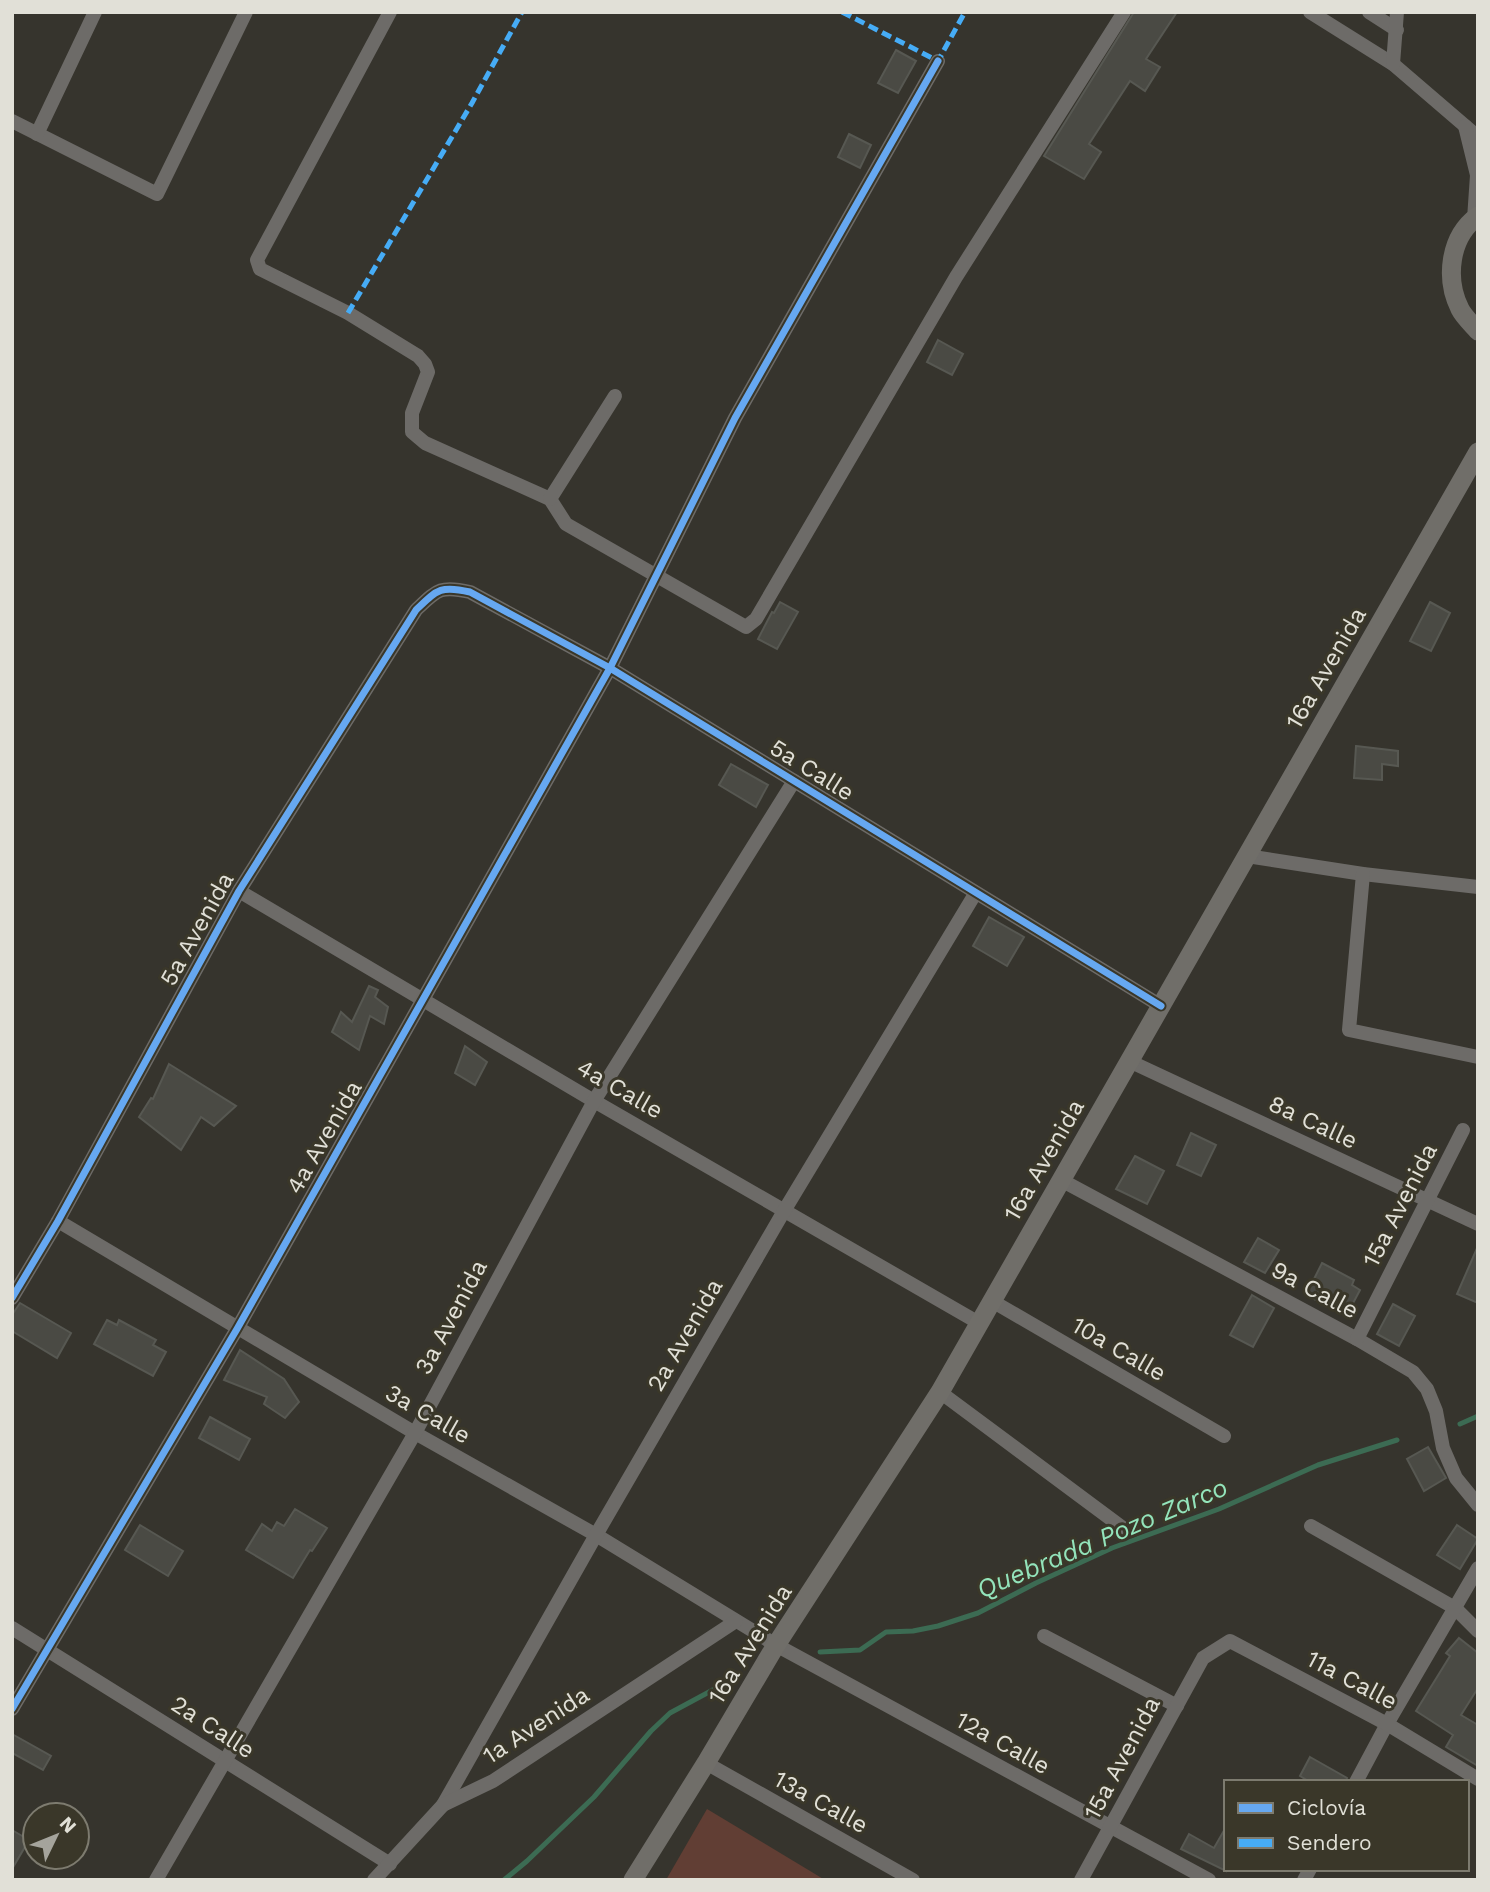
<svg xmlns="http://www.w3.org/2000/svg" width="1490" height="1892" viewBox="0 0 1490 1892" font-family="'Work Sans',sans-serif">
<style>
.green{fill:#613e34}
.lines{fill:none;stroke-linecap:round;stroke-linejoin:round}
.stream{stroke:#3c6b53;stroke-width:5}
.building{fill:#4a4a44;stroke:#575852;stroke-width:2}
.street{stroke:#6d6b68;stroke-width:14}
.secondary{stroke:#706e69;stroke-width:19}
.quiet{stroke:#46acf6;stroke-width:5;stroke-dasharray:10 5;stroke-linecap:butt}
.cycleway-casing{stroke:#3a3729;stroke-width:11}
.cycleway{stroke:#66a8f1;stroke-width:7}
.labels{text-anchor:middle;stroke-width:6;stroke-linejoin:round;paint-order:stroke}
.street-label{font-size:24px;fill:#e1e0d7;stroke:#3a3729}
.water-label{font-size:26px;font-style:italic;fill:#93e4bb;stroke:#3a3729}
</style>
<rect width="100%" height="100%" fill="#36342d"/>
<path class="green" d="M707 1809 825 1880H666Z"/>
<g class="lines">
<g class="stream">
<path d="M1460 1424 1478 1416"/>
<path d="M820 1652 860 1650 886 1632 913 1631 938 1626 978 1613 1036 1583 1112 1548 1219 1509 1318 1465 1397 1440"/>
<path d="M504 1880 527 1861 594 1797 651 1731 670 1713 722 1685"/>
</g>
</g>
<g class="building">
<path d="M1134 12H1177L1146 59 1160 67 1145 91 1130 81 1089 144 1101 152 1084 179 1044 156Z"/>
<path d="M896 50 916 61 898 93 878 83Z"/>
<path d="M849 134 871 145 860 168 838 157Z"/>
<path d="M938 340 963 354 952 375 927 362Z"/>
<path d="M780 602 798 612 777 649 758 639 772 612 774 613Z"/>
<path d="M1430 602 1450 613 1431 651 1410 641Z"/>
<path d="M1356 746 1398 751V766L1382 764V780L1354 778Z"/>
<path d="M731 764 768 785 756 807 719 785Z"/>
<path d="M989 917 1024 937 1007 966 973 946Z"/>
<path d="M369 986 378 990 375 997 388 1007 384 1024 370 1016 359 1050 332 1032 341 1012 352 1022Z"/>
<path d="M465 1046 487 1062 475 1085 455 1073Z"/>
<path d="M169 1064 236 1106 214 1126 201 1117 181 1150 139 1117 151 1098 153 1099Z"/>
<path d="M1191 1133 1216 1145 1201 1176 1177 1165Z"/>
<path d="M1135 1156 1164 1171 1147 1204 1116 1189Z"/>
<path d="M1258 1238 1279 1250 1265 1273 1244 1262Z"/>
<path d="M1478 1246V1303L1457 1294Z"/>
<path d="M1322 1263 1354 1280 1352 1285 1360 1290 1350 1309 1329 1298 1326 1305 1306 1295Z"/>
<path d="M1252 1295 1274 1308 1253 1347 1230 1335Z"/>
<path d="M20 1303 71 1333 57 1358 12 1331V1315Z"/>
<path d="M1393 1304 1415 1316 1399 1346 1377 1334Z"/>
<path d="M107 1320 117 1325 119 1320 156 1340 153 1345 166 1352 153 1376 94 1344Z"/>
<path d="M240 1350 284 1379 299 1402 285 1418 264 1404 267 1397 224 1380Z"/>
<path d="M210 1417 250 1439 239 1460 199 1438Z"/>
<path d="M1428 1447 1446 1478 1424 1491 1407 1459Z"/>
<path d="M295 1509 327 1528 312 1551 310 1550 293 1578 246 1550 262 1524 272 1531 277 1522 284 1526Z"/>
<path d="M140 1525 183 1551 168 1576 125 1550Z"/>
<path d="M1457 1525 1478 1539 1460 1569 1437 1555Z"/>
<path d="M1459 1638 1478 1653V1688L1461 1715 1478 1725V1766L1446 1747 1453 1735 1416 1711 1450 1656 1446 1653Z"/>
<path d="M12 1734 51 1756 43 1770 12 1753Z"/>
<path d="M1310 1757 1347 1778 1346 1782H1310L1300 1776Z"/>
<path d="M1226 1827V1871L1181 1849 1189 1834 1214 1848Z"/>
<path d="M12 1830 29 1840 12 1869Z"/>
</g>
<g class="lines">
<g class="street">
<path d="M390 12 257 260 260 269 348 313 418 356 425 364 428 372 412 413V432L425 443 550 499 566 524 746 627 756 619 956 277 1124 12"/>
<path d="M1310 12 1393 64 1478 137"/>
<path d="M1369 12 1397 30"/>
<path d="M1393 64 1397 12"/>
<path d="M12 121 157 194 246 12"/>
<path d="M1465 126 1477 175 1474 219"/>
<path d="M37 134 95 12"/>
<path d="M550 499 615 396"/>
<path d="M1247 856 1363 874 1478 887"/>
<path d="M1363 874 1349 1030 1478 1057"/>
<path d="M239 891 594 1101 979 1323"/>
<path d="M1129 1061 1478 1224"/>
<path d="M1061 1180 1357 1339 1413 1372 1427 1389 1436 1411 1443 1448 1456 1478 1478 1505"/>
<path d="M58 1221 415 1433 596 1535 776 1645 1209 1880"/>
<path d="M12 1298 58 1221 239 891 416 610C437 590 440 585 470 592L610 668 1161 1006"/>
<path d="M992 1301 1224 1436"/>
<path d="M1357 1339 1463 1130"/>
<path d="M940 1392 1123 1528"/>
<path d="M1311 1526 1455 1608 1478 1631"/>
<path d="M12 1628 390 1864"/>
<path d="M1044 1636 1177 1706"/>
<path d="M12 1709 237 1329 610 668 735 418 938 61"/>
<path d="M706 1763 913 1880"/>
<path d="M1356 1782 1387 1724 1478 1568"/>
<path d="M443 1805 596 1535 784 1211 975 894"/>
<path d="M156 1880 415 1433 594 1101 794 781"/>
<path d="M374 1880 443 1805 493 1781 736 1621"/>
<path d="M1081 1880 1203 1658 1230 1641 1387 1724 1478 1779"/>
<path d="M1304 1880 1310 1869"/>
</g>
<g class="secondary">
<path d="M1478 216C1449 237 1445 279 1460 309 1464 317 1472 324 1478 331"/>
<path d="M633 1880 706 1763 776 1645 940 1392 1478 452"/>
</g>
<g class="quiet">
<path d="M842 12 938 61 965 12"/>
<path d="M348 313 472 103 522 12"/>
</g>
<defs>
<g id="cycleway">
<path d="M12 1298 58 1221 239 891 416 610C437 590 440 585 470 592L610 668 1161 1006"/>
<path d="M12 1709 237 1329 610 668 735 418 938 61"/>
</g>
</defs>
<use href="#cycleway" class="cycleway-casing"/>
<use href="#cycleway" class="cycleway"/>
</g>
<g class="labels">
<g class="street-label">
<text transform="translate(1326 668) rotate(-60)" y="8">16a Avenida</text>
<text transform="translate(812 770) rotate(32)" y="8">5a Calle</text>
<text transform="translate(197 929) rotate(-61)" y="8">5a Avenida</text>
<text transform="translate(620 1089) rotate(30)" y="8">4a Calle</text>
<text transform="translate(1313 1122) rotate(25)" y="8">8a Calle</text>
<text transform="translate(324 1137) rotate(-60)" y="8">4a Avenida</text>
<text transform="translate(1044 1160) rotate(-60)" y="8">16a Avenida</text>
<text transform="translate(1400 1205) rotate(-63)" y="8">15a Avenida</text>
<text transform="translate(1315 1290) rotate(28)" y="8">9a Calle</text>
<text transform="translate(451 1317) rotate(-62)" y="8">3a Avenida</text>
<text transform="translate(685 1335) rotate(-60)" y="8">2a Avenida</text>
<text transform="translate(1119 1349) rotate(30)" y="8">10a Calle</text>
<text transform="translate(428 1414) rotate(30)" y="8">3a Calle</text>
<text transform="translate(750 1644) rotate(-58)" y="8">16a Avenida</text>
<text transform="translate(1352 1680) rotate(28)" y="8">11a Calle</text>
<text transform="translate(536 1725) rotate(-33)" y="8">1a Avenida</text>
<text transform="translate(213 1727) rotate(33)" y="8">2a Calle</text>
<text transform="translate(1003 1743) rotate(29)" y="8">12a Calle</text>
<text transform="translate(1122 1758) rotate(-62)" y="8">15a Avenida</text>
<text transform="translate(821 1802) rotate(29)" y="8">13a Calle</text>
</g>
<g class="water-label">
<text transform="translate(1102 1538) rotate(-23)" y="9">Quebrada Pozo Zarco</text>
</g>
</g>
<rect width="1490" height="1892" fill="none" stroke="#e1e0d7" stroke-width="28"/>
<rect x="1224" y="1780" width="245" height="91" fill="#3a3729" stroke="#7d7b6f" stroke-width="2"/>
<rect x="1238" y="1803" width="35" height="10" fill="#66a8f1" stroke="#7d7b6f" stroke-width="2"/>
<text x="1287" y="1815" font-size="21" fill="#e1e0d7">Ciclovía</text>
<rect x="1238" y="1838" width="35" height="10" fill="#46acf6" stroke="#7d7b6f" stroke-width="2"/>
<text x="1287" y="1850" font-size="21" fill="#e1e0d7">Sendero</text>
<g transform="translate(56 1836) rotate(47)"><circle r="33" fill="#3a3729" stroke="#7d7b6f" stroke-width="2"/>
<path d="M0-5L12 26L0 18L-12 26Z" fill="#a5a49c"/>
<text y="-10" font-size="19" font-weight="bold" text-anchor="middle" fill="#e1e0d7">N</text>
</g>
</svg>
